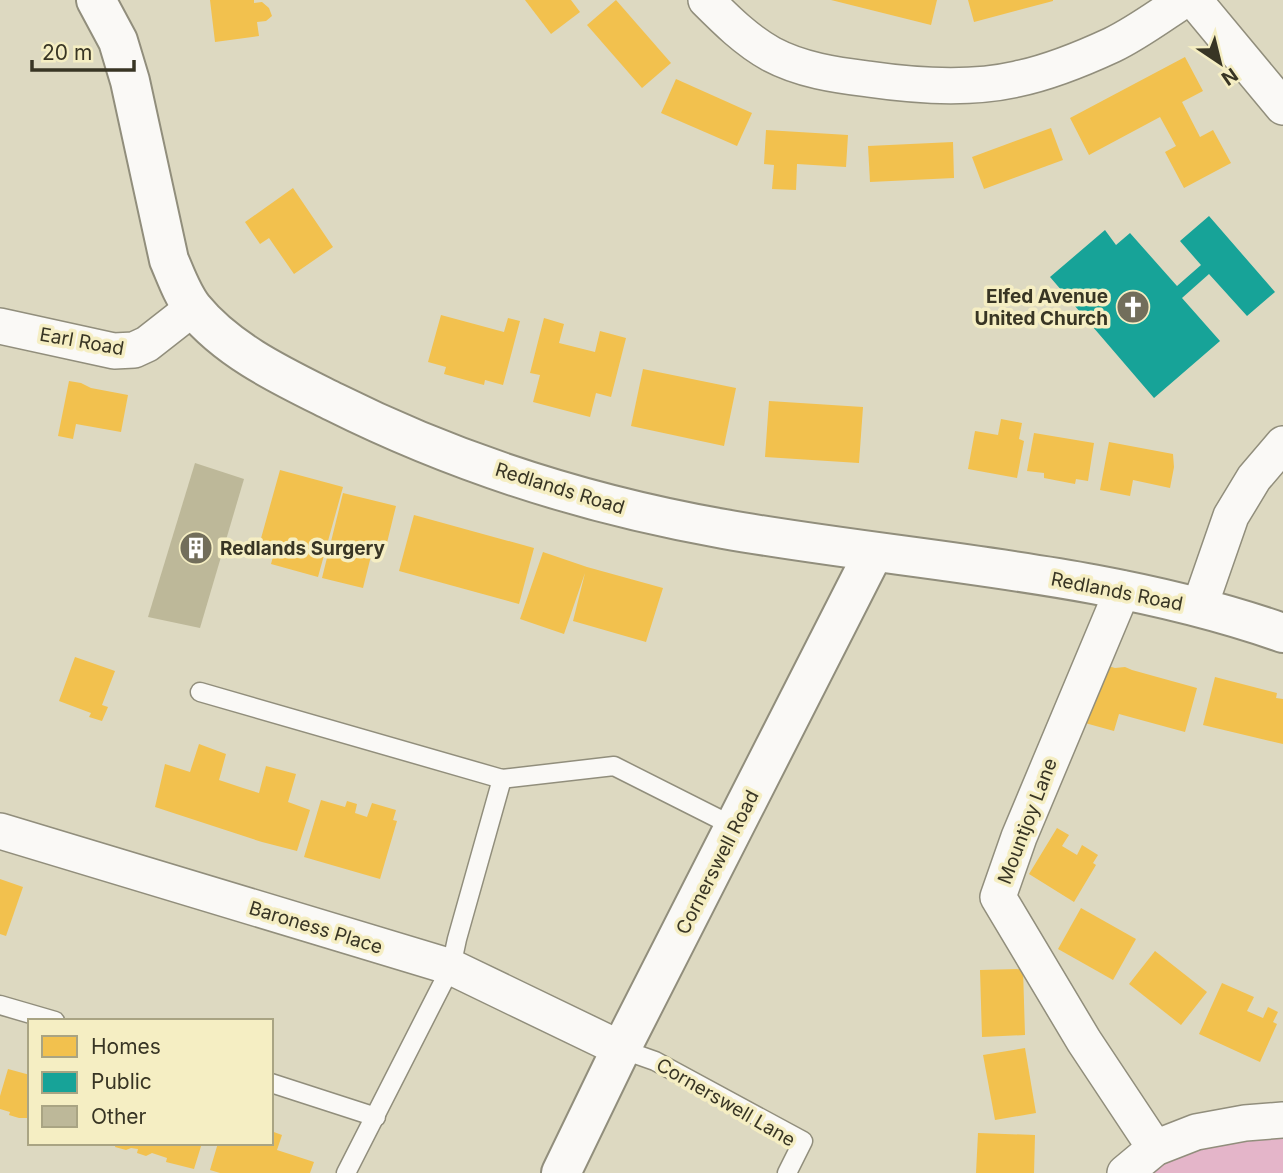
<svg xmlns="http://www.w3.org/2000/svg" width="1283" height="1173" viewBox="0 0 1283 1173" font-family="Inter,sans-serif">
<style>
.green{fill:#e4b5c9}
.homes{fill:#f2c14e}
.public{fill:#17a398}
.building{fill:#bdb899}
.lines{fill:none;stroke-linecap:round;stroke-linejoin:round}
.service-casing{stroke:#918e7c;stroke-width:21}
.minor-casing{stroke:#918e7c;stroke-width:38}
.tertiary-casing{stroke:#918e7c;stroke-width:42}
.secondary-casing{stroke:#918e7c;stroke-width:42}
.service{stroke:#faf9f6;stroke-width:18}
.minor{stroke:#faf9f6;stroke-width:35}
.tertiary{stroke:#faf9f6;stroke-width:38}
.secondary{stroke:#faf9f6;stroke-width:38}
.labels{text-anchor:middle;stroke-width:7;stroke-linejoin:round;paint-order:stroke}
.poi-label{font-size:19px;font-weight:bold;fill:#383524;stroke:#f5eec3;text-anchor:end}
.street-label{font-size:19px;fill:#383524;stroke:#f5eec3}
</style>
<rect width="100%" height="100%" fill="#ddd9c1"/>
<path class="green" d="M1283 1133V1173H1147L1172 1157 1207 1143Z"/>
<g class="homes">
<path d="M210 0H254V3L262 2 269 8 272 16 266 21 257 22 259 36 215 42Z"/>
<path d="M525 0H571L580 12 551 34Z"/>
<path d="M616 0 671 63 642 88 587 25Z"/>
<path d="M831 0H937L931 25Z"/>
<path d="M968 0H1053V1L974 22Z"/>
<path d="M1185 57 1203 91 1182 102 1200 137 1213 130 1231 163 1184 188 1165 152 1176 146 1160 117 1089 155 1070 118Z"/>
<path d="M676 79 752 113 737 146 661 113Z"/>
<path d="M1051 128 1063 160 984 189 972 157Z"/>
<path d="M766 130 848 135 846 167 797 164 796 190 772 189 774 165 764 164Z"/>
<path d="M953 142 954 178 870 182 868 146Z"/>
<path d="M293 188 333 247 294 274 269 238 260 244 245 222Z"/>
<path d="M441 315 504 332 508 318 520 321 503 385 485 380 484 385 444 374 446 367 428 362Z"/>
<path d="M544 318 564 324 559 343 595 352 600 331 626 338 611 397 596 393 590 417 533 402 540 375 530 373Z"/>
<path d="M643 369 736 388 724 446 631 426Z"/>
<path d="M69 381 81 383 91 388 128 395 121 432 76 424 73 439 58 436Z"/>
<path d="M769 401 863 407 859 463 765 457Z"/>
<path d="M1001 419 1022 423 1019 439 1024 441 1017 478 968 469 975 431 998 435Z"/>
<path d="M1034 433 1094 443 1088 481 1076 479 1075 484 1044 478V473L1027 471Z"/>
<path d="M1109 442 1173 454 1174 467 1170 488 1133 480 1130 496 1100 490Z"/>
<path d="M280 470 343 487 318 577 271 564 276 546 260 542Z"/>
<path d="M343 493 396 506 384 555 372 552 363 588 322 578Z"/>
<path d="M414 515 534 548 519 604 399 571Z"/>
<path d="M543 552 587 567 663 588 646 642 573 621 585 573 564 634 520 619Z"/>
<path d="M75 657 115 671 102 705 108 707 102 721 89 717 91 713 59 701Z"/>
<path d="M1101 664 1115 668 1125 667 1132 670 1197 688 1185 732 1119 714 1114 731 1085 723Z"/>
<path d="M1215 677 1277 693 1276 698 1283 699V744L1203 725Z"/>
<path d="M199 744 226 754 219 780 243 788 259 793 266 766 296 774 288 802 310 810 297 851 262 842 155 807 165 764 190 772Z"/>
<path d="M321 800 345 807 347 801 357 804 355 813 367 817 372 803 396 810 393 820 397 821 380 879 304 857Z"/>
<path d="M1057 828 1069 835 1062 846 1077 855 1082 845 1098 855 1093 863 1096 865 1074 902 1029 874Z"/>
<path d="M0 879 23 887 6 936 0 934Z"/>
<path d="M1081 908 1136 939 1113 980 1058 949Z"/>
<path d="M1155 951 1207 992 1181 1025 1129 984Z"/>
<path d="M1023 969 1025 1035 982 1037 980 970Z"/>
<path d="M1222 983 1254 997 1247 1011 1263 1018 1268 1007 1278 1012 1273 1022 1277 1024 1260 1062 1199 1034Z"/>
<path d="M1025 1048 1036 1113 995 1120 983 1055Z"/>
<path d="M8 1069 30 1075V1118H19L9 1115 10 1112 0 1109V1096Z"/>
<path d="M271 1131 282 1135 277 1150 314 1162 310 1173H220L210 1170 218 1143H271Z"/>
<path d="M978 1133 1035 1135 1034 1173H976Z"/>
<path d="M116 1143H202L194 1169 166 1162 167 1158 152 1153 146 1156 137 1153 138 1149 131 1148 126 1150 115 1147Z"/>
</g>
<path class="public" d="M1209 216 1275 292 1247 316 1209 274 1182 298 1220 341 1154 398 1050 277 1105 230 1116 245 1130 233 1177 286 1201 265 1180 241Z"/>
<path class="building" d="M195 463 244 479 200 628 148 617Z"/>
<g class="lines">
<defs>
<g id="service">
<path d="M200 692 502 779 614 766 735 827"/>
<path d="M0 1005 55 1021"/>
<path d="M621 1049 655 1061 803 1141 787 1173"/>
<path d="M271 1083 376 1117"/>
<path d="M346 1173 451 967 457 939 502 779"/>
</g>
<g id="minor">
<path d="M706 0C726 20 746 40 771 54 801 70 835 75 868 79 916 86 969 90 1017 79 1046 73 1084 58 1112 45 1137 33 1161 15 1184 0"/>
<path d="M1194 0 1283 107"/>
<path d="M0 326 114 351 134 350 147 344 193 308"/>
<path d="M1123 589 1019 837 998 897 1084 1041 1155 1148"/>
<path d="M1199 608 1231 516 1254 478 1283 444"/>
<path d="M0 831 451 967 621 1049"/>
<path d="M1125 1173 1155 1148 1196 1132 1245 1123 1283 1120"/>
</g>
<path id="tertiary" d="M561 1173 621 1049 874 552"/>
<path id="secondary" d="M96 0 118 41 130 81 169 260C176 276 182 294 193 308 229 352 284 377 334 402 456 463 589 505 724 529 910 562 1104 570 1283 633"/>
</defs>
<use href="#service" class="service-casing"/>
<use href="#minor" class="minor-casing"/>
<use href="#tertiary" class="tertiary-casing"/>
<use href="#secondary" class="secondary-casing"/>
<use href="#service" class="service"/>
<use href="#minor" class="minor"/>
<use href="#tertiary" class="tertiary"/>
<use href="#secondary" class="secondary"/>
</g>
<defs>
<symbol id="church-disc" viewBox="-11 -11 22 22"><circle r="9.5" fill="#726e5b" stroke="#f5eec3"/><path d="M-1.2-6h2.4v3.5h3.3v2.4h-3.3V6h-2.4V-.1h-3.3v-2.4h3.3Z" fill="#fff"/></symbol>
<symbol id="building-disc" viewBox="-11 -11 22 22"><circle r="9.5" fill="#726e5b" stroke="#f5eec3"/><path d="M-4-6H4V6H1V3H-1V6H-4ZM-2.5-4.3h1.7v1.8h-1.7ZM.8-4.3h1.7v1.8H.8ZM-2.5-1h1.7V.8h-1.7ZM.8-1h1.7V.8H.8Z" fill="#fff"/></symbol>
</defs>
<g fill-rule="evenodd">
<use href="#church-disc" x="1114" y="288" width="38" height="38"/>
<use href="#building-disc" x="177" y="529" width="38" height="38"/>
</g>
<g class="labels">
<g class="poi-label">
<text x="1108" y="303">Elfed Avenue<tspan x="1108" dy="22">United Church</tspan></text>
<text x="220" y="555" text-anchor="start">Redlands Surgery</text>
</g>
<g class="street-label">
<text transform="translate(82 341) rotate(10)" y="7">Earl Road</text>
<text transform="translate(560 488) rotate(17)" y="7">Redlands Road</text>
<text transform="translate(1117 591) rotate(11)" y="7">Redlands Road</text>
<text transform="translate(1027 821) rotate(-69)" y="7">Mountjoy Lane</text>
<text transform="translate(717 862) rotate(-63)" y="7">Cornerswell Road</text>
<text transform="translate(316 927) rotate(17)" y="7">Baroness Place</text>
<text transform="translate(726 1102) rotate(30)" y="7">Cornerswell Lane</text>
</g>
</g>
<rect x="28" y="1019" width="245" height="126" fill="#f5eec3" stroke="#a9a483" stroke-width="2"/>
<rect x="42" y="1036" width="35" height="21" fill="#f2c14e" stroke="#a9a483" stroke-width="2"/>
<text x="91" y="1054" font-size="21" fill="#383524">Homes</text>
<rect x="42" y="1072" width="35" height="21" fill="#17a398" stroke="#a9a483" stroke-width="2"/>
<text x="91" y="1089" font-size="21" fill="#383524">Public</text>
<rect x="42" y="1106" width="35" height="21" fill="#bdb899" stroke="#a9a483" stroke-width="2"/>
<text x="91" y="1124" font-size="21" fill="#383524">Other</text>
<g transform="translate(1220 63) rotate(145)" stroke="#f5eec3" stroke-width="5" paint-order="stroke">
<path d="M0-5L12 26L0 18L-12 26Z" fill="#383524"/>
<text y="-10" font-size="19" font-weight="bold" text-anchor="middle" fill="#383524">N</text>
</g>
<path d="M32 60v10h102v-10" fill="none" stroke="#383524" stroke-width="3.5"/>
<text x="42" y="60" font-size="21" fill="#383524" stroke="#f5eec3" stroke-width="5" paint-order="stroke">20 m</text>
</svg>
